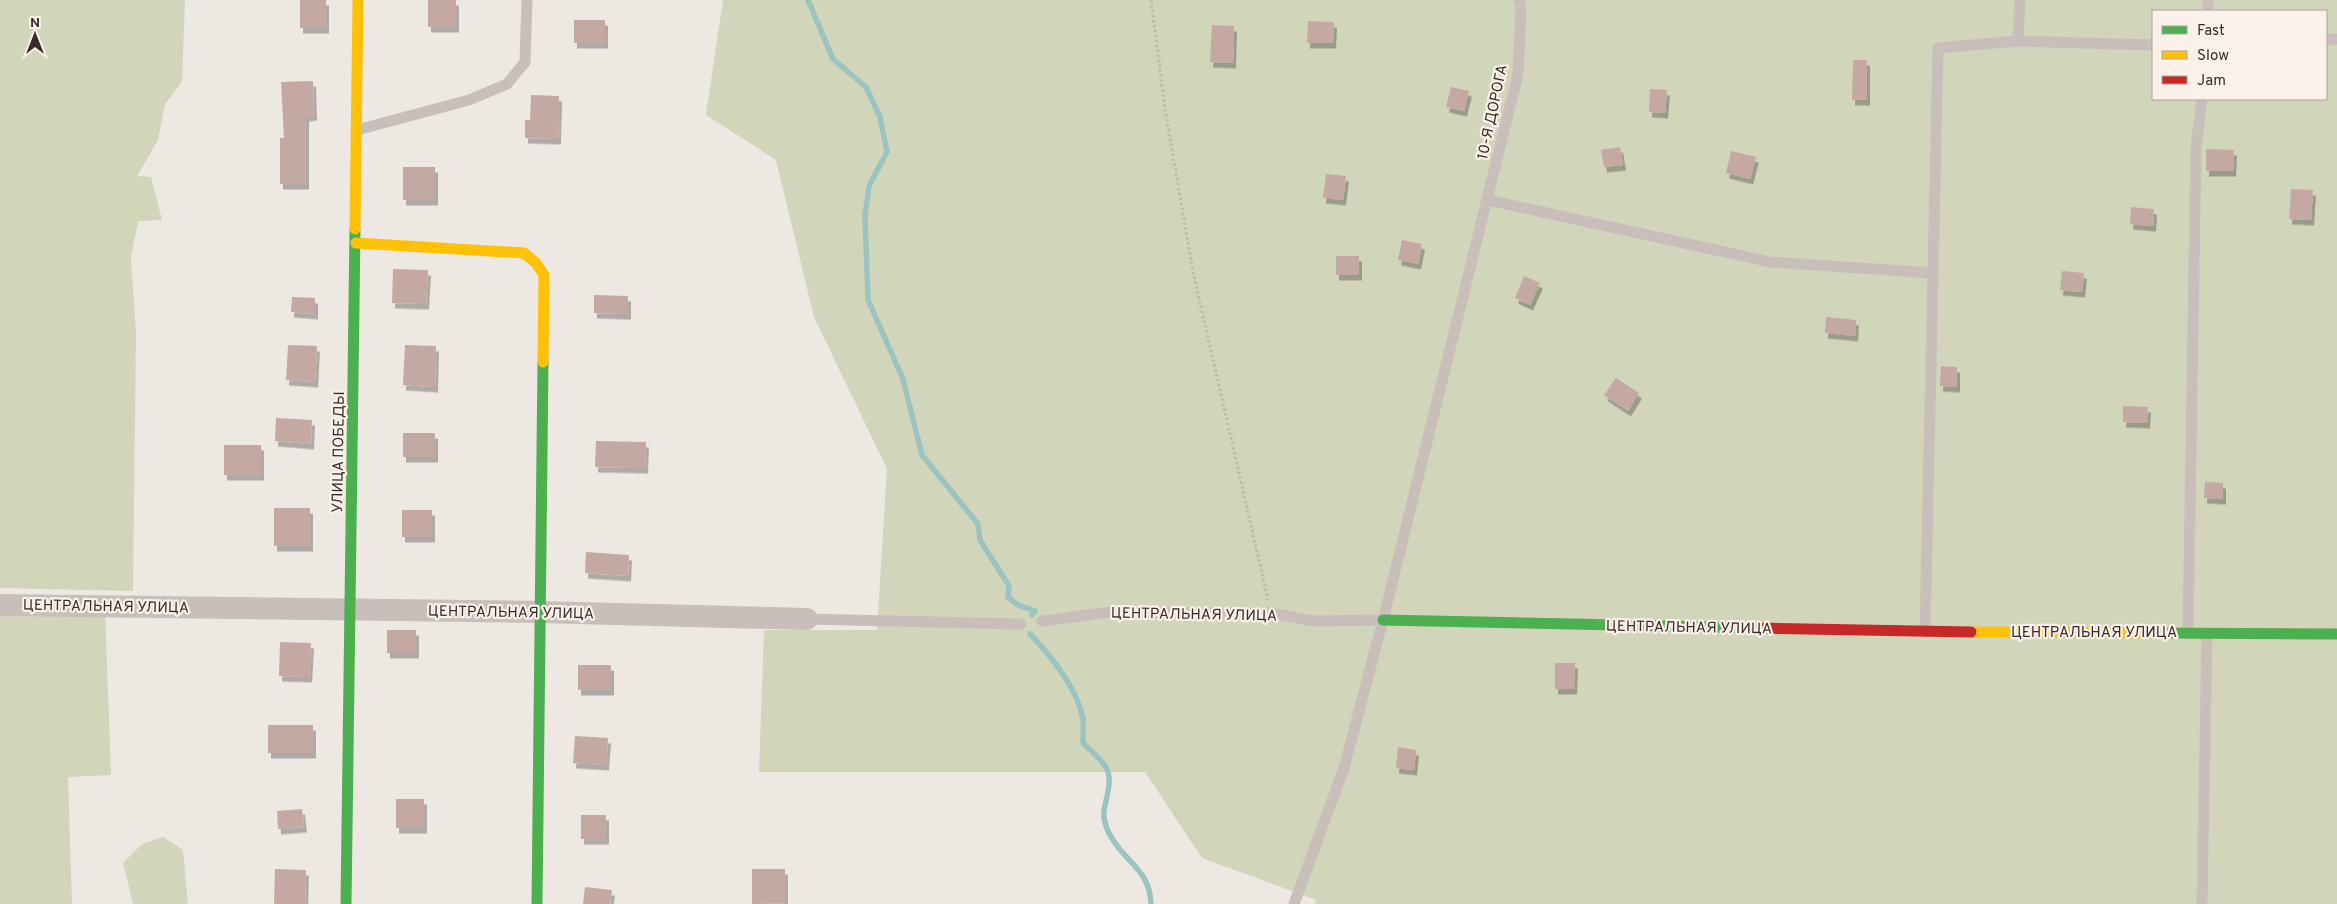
<svg xmlns="http://www.w3.org/2000/svg" width="2337" height="904" viewBox="0 0 2337 904" font-family="Overpass,sans-serif">
<style>
.green{fill:#d1d5ba;fill-rule:evenodd}
.lines{fill:none;stroke-linecap:round;stroke-linejoin:round}
.stream{stroke:#9bc4c0;stroke-width:5.5}
.building{fill:#c4a9a2;filter:url(#shadow)}
.path{stroke:#c1b8b2;stroke-width:3;stroke-dasharray:2.5 2.5;stroke-linecap:butt}
.lane{stroke:#c8bfba;stroke-width:11}
.street{stroke:#c8bfba;stroke-width:22}
.fast{stroke:#4caf50;stroke-width:11}
.slow{stroke:#ffc107;stroke-width:11}
.jam{stroke:#c62828;stroke-width:11}
.labels{text-anchor:middle;stroke-width:4.5;stroke-linejoin:round;paint-order:stroke}
.street-label{font-size:15px;fill:#392c28;stroke:#fbf1e9}
</style>
<defs>
<filter id="shadow"><feDropShadow dx="3" dy="5.5" stdDeviation="0" flood-color="#0004"/></filter>
</defs>
<rect width="100%" height="100%" fill="#eee8e2"/>
<g class="green">
<path d="M0 0H185L182 82 165 104 158 140 137 176 151 177 162 220 138 221 131 258 136 334 133 591 0 588Z"/>
<path d="M723 0H2337V904H1315L1316 900 1202 858 1145 772H759L764 630H877L887 469 814 317 776 160 706 115ZM2153 11H2326V99H2153Z"/>
<path d="M0 608 105 609 111 775 68 777 72 904H0Z"/>
<path d="M163 837 183 850 188 904H133L123 863 142 844Z"/>
</g>
<g class="lines">
<g class="stream">
<path d="M808 0 833 59 866 87 880 117 887 152 869 186 865 216 868 300 903 379 922 455 978 524 980 540 1009 586 1008 597 1018 605 1035 611 1032 615"/>
<path d="M1030 634C1052 657 1077 687 1083 719 1084 727 1083 736 1083 743 1090 750 1099 757 1105 766 1114 778 1106 797 1104 811 1103 816 1106 828 1109 833 1123 862 1150 868 1151 904"/>
</g>
</g>
<g class="building">
<rect x="300" y="0" width="26" height="28"/>
<rect x="428" y="0" width="28" height="27"/>
<rect x="574" y="20" width="31" height="23"/>
<path d="M1308 21 1334 22 1333 43H1307Z"/>
<path d="M1212 25 1234 26 1233 63 1210 62Z"/>
<path d="M1853 60H1867V100H1852Z"/>
<path d="M313 81 314 115 306 116V184H280V138H284L281 82Z"/>
<path d="M1451 87 1469 91 1464 111 1446 107Z"/>
<path d="M1650 89 1667 90 1665 113 1649 112Z"/>
<path d="M531 95 559 96 558 139 525 138V120H530Z"/>
<path d="M1620 147 1623 165 1604 167 1601 150Z"/>
<path d="M2206 149 2234 150 2233 171H2206Z"/>
<path d="M1731 151 1756 157 1750 179 1726 173Z"/>
<rect x="403" y="167" width="32" height="33"/>
<path d="M1326 174 1346 176 1343 200 1323 198Z"/>
<path d="M2291 189 2313 190 2311 220 2289 219Z"/>
<path d="M2131 207 2154 209 2153 226 2130 224Z"/>
<path d="M1402 240 1422 244 1418 264 1398 260Z"/>
<rect x="1336" y="256" width="23" height="19"/>
<path d="M393 269 428 270 426 304 392 303Z"/>
<path d="M2062 271 2084 273 2082 292 2060 290Z"/>
<path d="M1524 276 1540 283 1530 305 1515 298Z"/>
<path d="M594 295 628 296V314L594 313Z"/>
<path d="M292 297 315 298V314L291 312Z"/>
<path d="M1826 317 1856 320 1855 336 1825 333Z"/>
<path d="M288 345 317 346 315 382 286 380Z"/>
<path d="M405 345 436 346 435 387 403 385Z"/>
<path d="M1941 366 1957 367V387L1940 386Z"/>
<path d="M1616 378 1639 393 1628 411 1604 395Z"/>
<path d="M2123 406 2148 407 2147 423 2123 422Z"/>
<path d="M276 418 312 420 311 444 275 441Z"/>
<rect x="403" y="433" width="32" height="24"/>
<path d="M596 441 646 442 645 468 595 467Z"/>
<rect x="224" y="445" width="37" height="30"/>
<path d="M2205 482 2223 483V499L2204 498Z"/>
<rect x="274" y="508" width="36" height="38"/>
<rect x="402" y="510" width="30" height="27"/>
<path d="M586 552 629 555 628 576 585 573Z"/>
<rect x="387" y="630" width="29" height="23"/>
<path d="M280 642 311 643 309 677 279 676Z"/>
<path d="M1555 663H1575L1574 689H1555Z"/>
<rect x="578" y="665" width="33" height="25"/>
<rect x="268" y="725" width="45" height="28"/>
<path d="M575 736 608 738 606 765 573 763Z"/>
<path d="M1398 747 1416 750 1414 770 1396 768Z"/>
<rect x="396" y="799" width="28" height="29"/>
<path d="M302 809 304 827 278 829 277 811Z"/>
<rect x="581" y="815" width="25" height="24"/>
<path d="M275 869 306 870 305 904H274Z"/>
<path d="M752 869H785V903L752 904Z"/>
<path d="M585 887 612 890 610 904H583Z"/>
</g>
<g class="lines">
<path class="path" d="M1151 0 1165 109 1193 272 1268 600"/>
<g class="lane">
<path d="M2208 11V0"/>
<path d="M2326 40 2337 39"/>
<path d="M2018 41 2020 0"/>
<path d="M357 130 469 100 507 84 525 62 527 0"/>
<path d="M1488 200 1770 262 1933 273"/>
<path d="M807 619 1021 624"/>
<path d="M1042 621 1111 612 1271 613 1313 621 1383 620"/>
<path d="M1925 632 1938 48 2018 41 2153 45"/>
<path d="M2188 632 2196 147 2202 99"/>
<path d="M1294 904 1344 768 1383 620 1518 74 1521 8 1519 0"/>
<path d="M2202 904 2207 633"/>
</g>
<path class="street" d="M0 605 539 612 807 619"/>
<g class="fast">
<path d="M1383 620 1756 628"/>
<path d="M2149 633 2337 634"/>
<path d="M346 904 355 229"/>
<path d="M537 904 543 362"/>
</g>
<g class="slow">
<path d="M355 229 358 0"/>
<path d="M356 243 524 253 536 263 544 275 543 362"/>
<path d="M1971 632 2149 633"/>
</g>
<path class="jam" d="M1756 628 1971 632"/>
</g>
<g class="labels">
<g class="street-label">
<text transform="translate(1492 112) rotate(-78)" y="5">10-Я ДОРОГА</text>
<text transform="translate(338 452) rotate(-89)" y="5">УЛИЦА ПОБЕДЫ</text>
<text transform="translate(106 606) rotate(1)" y="5">ЦЕНТРАЛЬНАЯ УЛИЦА</text>
<text transform="translate(511 612) rotate(1)" y="5">ЦЕНТРАЛЬНАЯ УЛИЦА</text>
<text transform="translate(1194 614) rotate(1)" y="5">ЦЕНТРАЛЬНАЯ УЛИЦА</text>
<text transform="translate(1689 627) rotate(1)" y="5">ЦЕНТРАЛЬНАЯ УЛИЦА</text>
<text x="2094" y="637">ЦЕНТРАЛЬНАЯ УЛИЦА</text>
</g>
</g>
<rect x="2152" y="10" width="175" height="90" fill="#fbf1e9" stroke="#ada29c"/>
<rect x="2162" y="26" width="25" height="8" fill="#4caf50" stroke="#ada29c"/>
<text x="2197" y="35" font-size="15" fill="#392c28">Fast</text>
<rect x="2162" y="51" width="25" height="8" fill="#ffc107" stroke="#ada29c"/>
<text x="2197" y="60" font-size="15" fill="#392c28">Slow</text>
<rect x="2162" y="76" width="25" height="8" fill="#c62828" stroke="#ada29c"/>
<text x="2197" y="85" font-size="15" fill="#392c28">Jam</text>
<g transform="translate(35 35)" stroke="#fbf1e9" stroke-width="4" paint-order="stroke">
<path d="M0-4L9 19L0 12L-9 19Z" fill="#392c28"/>
<text y="-8" font-size="14" font-weight="bold" text-anchor="middle" fill="#392c28">N</text>
</g>
</svg>
